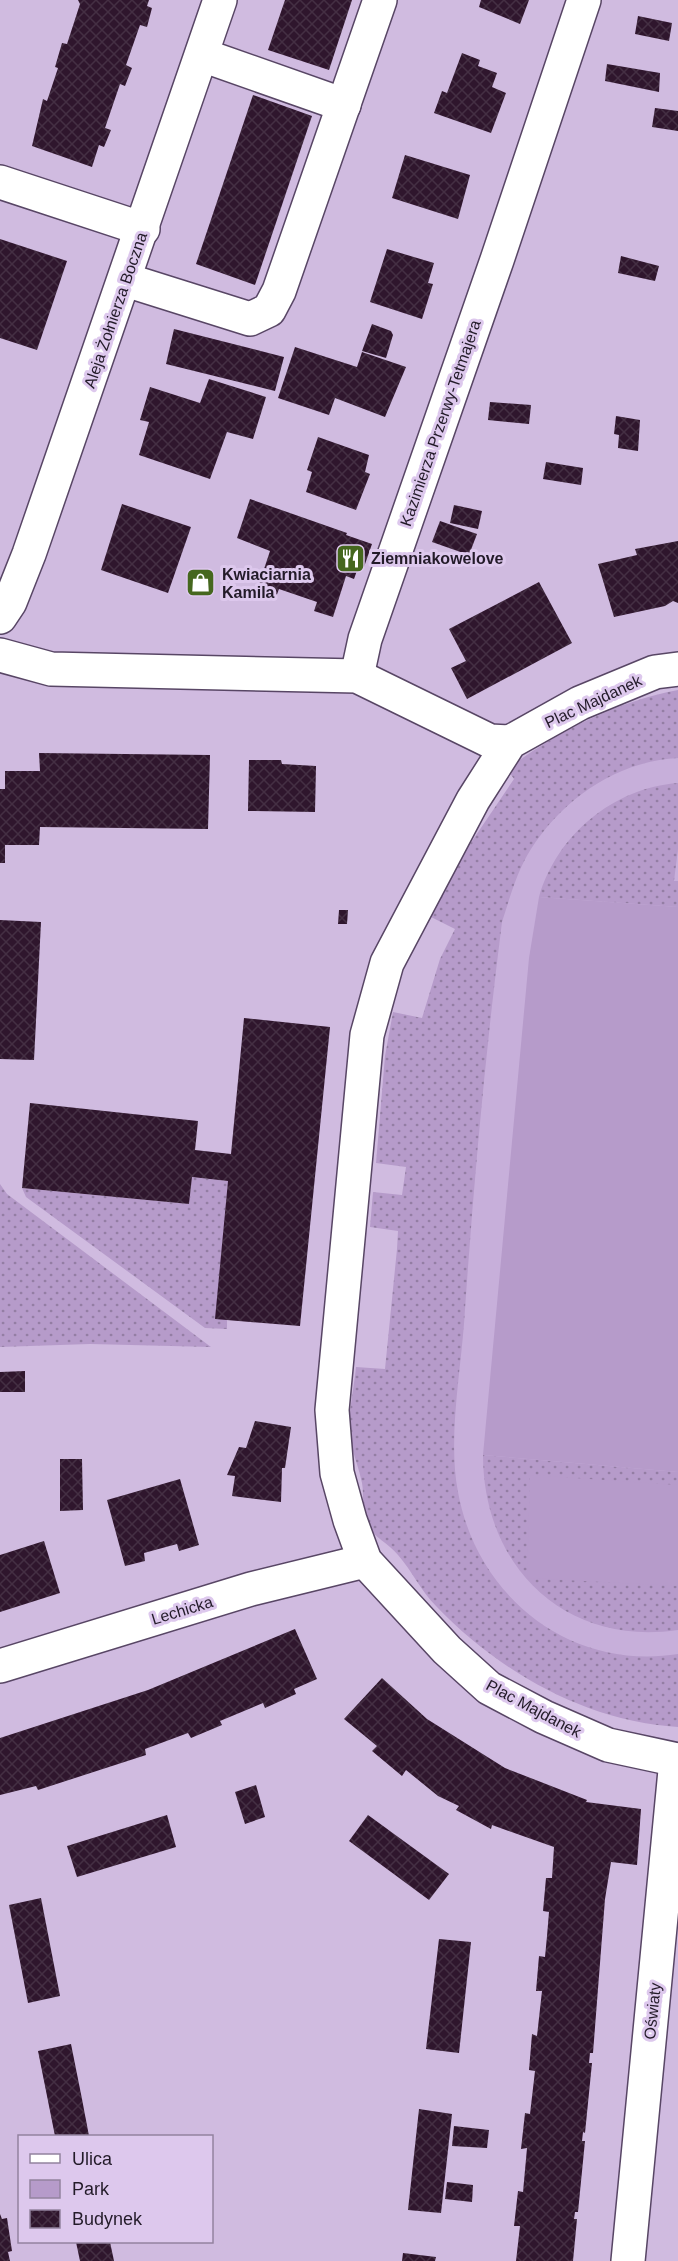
<svg xmlns="http://www.w3.org/2000/svg" width="678" height="2261" viewBox="0 0 678 2261" font-family="Arial,sans-serif">
<style>
.built{fill:#c7afda}
.grass{fill:url(#grass-dots)}
.park{fill:#b69bca}
.building{fill:url(#building-cross-hatch)}
.lines{fill:none;stroke-linecap:round;stroke-linejoin:round}
.street-casing{stroke:#584665;stroke-width:36}
.street{stroke:#fff;stroke-width:33}
.labels{text-anchor:middle;stroke-width:6;stroke-linejoin:round;paint-order:stroke}
.street-label{font-size:16px;fill:#231b29;stroke:#ddc8ed}
.poi-label{font-size:16px;font-weight:bold;fill:#231b29;stroke:#ddc8ed;text-anchor:start}
</style>
<defs>
<pattern id="grass-dots" width="8" height="8" patternUnits="userSpaceOnUse" patternTransform="scale(1.5)"><rect width="8" height="8" fill="#b69bca"/><path d="M2 2h.1M6 6h.1" fill="none" stroke="#947ea4" stroke-width="1.8" stroke-linecap="round"/></pattern>
<pattern id="building-cross-hatch" width="8" height="8" patternUnits="userSpaceOnUse" patternTransform="scale(1.5)"><rect width="8" height="8" fill="#2f162d"/><path d="M0 0l8 8M0 8l8-8" fill="none" stroke="#442f43"/></pattern>
</defs>
<rect width="100%" height="100%" fill="#d0bbe0"/>
<path class="built" d="M678 724V1694L481 1617 433 1493 503 828Z"/>
<g class="grass">
<path d="M678 690V758C617 761 563 799 531 849 517 871 510 897 502 922 485 1055 473 1190 464 1324 460 1376 448 1441 458 1492 477 1597 570 1671 678 1654V1727C586 1722 498 1671 436 1606 421 1591 412 1571 398 1555 389 1543 368 1535 365 1519 362 1508 364 1495 362 1483 359 1468 353 1454 350 1439 347 1417 354 1389 356 1367L385 1369 397 1249 398 1231 370 1227 373 1192 402 1195 406 1167 376 1163 385 1056 393 1012 422 1018 440 959 455 929 429 916 468 847 514 779 507 769C559 731 615 702 678 690Z"/>
<path d="M678 783V849L674 881H678V907L539 897C557 835 613 788 678 783Z"/>
<path d="M192 1177 228 1181 227 1329 205 1328 26 1197 22 1188 189 1204Z"/>
<path d="M0 1184 7 1194 211 1347 90 1344 0 1347Z"/>
<path d="M483 1455 678 1472V1630C564 1647 483 1566 483 1455Z"/>
</g>
<g class="park">
<path d="M539 897 678 907V1472L483 1455 529 958Z"/>
<path d="M530 1475 678 1485V1586L527 1578Z"/>
</g>
<g class="building">
<path d="M78 0H149L147 6 152 8 147 27 140 25 126 65 132 68 125 86 120 84 105 128 111 130 104 147 99 145 92 167 32 146 43 99 47 101 58 68 55 67 62 43 67 44 80 4Z"/>
<path d="M285 0H352L329 70 268 50Z"/>
<path d="M481 0H529L520 24 479 7Z"/>
<path d="M638 16 672 23 669 41 635 34Z"/>
<path d="M462 53 480 60 478 66 497 73 492 87 506 93 491 133 434 113 442 91 447 93Z"/>
<path d="M607 64 660 73 659 92 605 81Z"/>
<path d="M253 95 312 116 255 285 196 264Z"/>
<path d="M655 108 678 111V131L652 127Z"/>
<path d="M405 155 470 175 458 219 392 198Z"/>
<path d="M0 239 67 261 37 350 0 338Z"/>
<path d="M387 249 434 263 428 283 433 284 422 319 370 302Z"/>
<path d="M621 256 659 266 655 281 618 273Z"/>
<path d="M372 324 391 331 393 335 386 358 362 351Z"/>
<path d="M174 329 284 357 275 391 166 364Z"/>
<path d="M295 347 357 367 362 352 406 367 385 417 335 398 329 415 278 398Z"/>
<path d="M209 379 266 397 253 439 227 432 210 479 139 455 149 422 140 420 150 387 200 403Z"/>
<path d="M490 402 531 405 529 424 488 420Z"/>
<path d="M616 416 640 420 638 451 618 448 619 435 614 434Z"/>
<path d="M318 437 369 455 365 472 370 474 356 510 306 492 312 472 307 470Z"/>
<path d="M546 462 583 468 581 485 543 479Z"/>
<path d="M250 499 347 533 346 535 372 544 364 567 359 565 354 579 346 576 333 617 314 611 317 602 279 589 276 597 257 590 270 551 237 538Z"/>
<path d="M122 504 191 527 168 593 101 570Z"/>
<path d="M454 505 482 511 478 529 450 523Z"/>
<path d="M440 521 477 534 469 555 432 542Z"/>
<path d="M678 541V603L673 601 665 606 614 617 598 564 637 555 635 549Z"/>
<path d="M539 582 572 643 467 699 451 668 466 661 449 629Z"/>
<path d="M39 753 210 755 208 829 40 827 39 845H5V863H0V789H5V771H40Z"/>
<path d="M249 760H281L282 764 316 766 315 812 248 811Z"/>
<path d="M339 910H348L347 924H338Z"/>
<path d="M0 920 41 922 34 1060 0 1059Z"/>
<path d="M244 1018 330 1027 300 1326 215 1319 228 1181 192 1177 189 1204 22 1188 30 1103 198 1121 195 1150 231 1154Z"/>
<path d="M25 1371V1392H0V1372Z"/>
<path d="M255 1421 291 1427 285 1468H282L281 1502 232 1496 235 1476 227 1475 239 1447 246 1448Z"/>
<path d="M60 1459H82L83 1510 60 1511Z"/>
<path d="M180 1479 199 1545 179 1551 177 1544 144 1553 145 1561 125 1566 107 1500Z"/>
<path d="M44 1541 60 1593 0 1612V1555Z"/>
<path d="M295 1629 317 1679 294 1689 296 1694 265 1708 263 1703 220 1721 222 1725 191 1738 188 1733 145 1749 146 1755 38 1790 36 1786 0 1795V1738L148 1690Z"/>
<path d="M382 1678 427 1719 505 1768 587 1800 586 1802 641 1809 637 1865 611 1862 605 1899 593 2053H590L589 2063H592L585 2133 583 2132 582 2141H585L578 2212H575L574 2219H577L573 2261H516L520 2226H514L518 2191 523 2192 527 2148 521 2149 525 2113 530 2114 535 2071 529 2070 532 2034 537 2036 542 1991H536L539 1956 545 1957 547 1936 549 1912 543 1911 546 1878H552L554 1847 492 1825 491 1829 456 1810 459 1806 438 1796 406 1770 402 1776 372 1751 377 1746 344 1719Z"/>
<path d="M256 1785 265 1817 245 1824 235 1792Z"/>
<path d="M167 1815 176 1847 77 1877 67 1846Z"/>
<path d="M368 1815 449 1874 429 1900 349 1841Z"/>
<path d="M41 1898 60 1996 28 2003 9 1905Z"/>
<path d="M439 1939 471 1942 459 2053 426 2049Z"/>
<path d="M71 2044 82 2099 89 2136H55L38 2051Z"/>
<path d="M419 2109 452 2114 441 2213 408 2210Z"/>
<path d="M454 2126 489 2130 487 2148 452 2146Z"/>
<path d="M447 2182 473 2185 472 2202 445 2199Z"/>
<path d="M0 2214 2 2219 7 2218 12 2251 8 2252 10 2261H0Z"/>
<path d="M76 2242H110L114 2261H80Z"/>
<path d="M403 2253 436 2257 435 2261H402Z"/>
</g>
<g class="lines">
<defs>
<g id="street">
<path d="M202 55 344 105"/>
<path d="M0 182 143 229"/>
<path d="M126 280 250 319 269 310 279 291 380 0"/>
<path d="M0 617 10 602 29 554 220 0"/>
<path d="M0 655 51 669 357 676 490 741 510 742"/>
<path d="M678 669 655 672 580 703 510 742 473 800 387 963 367 1035 332 1410 337 1473 350 1520 365 1561 447 1650 489 1688 544 1717 608 1745 678 1760"/>
<path d="M357 676 365 639 497 260 584 0"/>
<path d="M0 1666 251 1589 365 1561"/>
<path d="M628 2261 676 1760"/>
</g>
</defs>
<use href="#street" class="street-casing"/>
<use href="#street" class="street"/>
</g>
<defs>
<symbol id="restaurant-square" viewBox="-11 -11 22 22"><rect x="-9" y="-9" width="18" height="18" rx="4" fill="#45671e" stroke="#ddc8ed"/><path d="M-5-6h1v4h1v-4h1v4h1v-4h1v5L-1.5 .5V6h-2V.5L-5-1ZM5-6V6H3V1.5H1.5Q1.5-4 5-6Z" fill="#fff"/></symbol>
<symbol id="shop-square" viewBox="-11 -11 22 22"><rect x="-9" y="-9" width="18" height="18" rx="4" fill="#45671e" stroke="#ddc8ed"/><path d="M-5-2.5h2.3a2.7 3.5 0 0 1 5.4 0H5L5.5 6h-11ZM-1.5-2.5h3a1.5 2.3 0 0 0-3 0Z" fill="#fff"/></symbol>
</defs>
<g fill-rule="evenodd">
<use href="#restaurant-square" x="334" y="542" width="33" height="33"/>
<use href="#shop-square" x="184" y="566" width="33" height="33"/>
</g>
<g class="labels">
<g class="street-label">
<text transform="translate(115 310) rotate(-71)" y="6">Aleja Żołnierza Boczna</text>
<text transform="translate(440 423) rotate(-71)" y="6">Kazimierza Przerwy-Tetmajera</text>
<text transform="translate(593 701) rotate(-25)" y="6">Plac Majdanek</text>
<text transform="translate(182 1610) rotate(-17)" y="6">Lechicka</text>
<text transform="translate(534 1708) rotate(28)" y="6">Plac Majdanek</text>
<text transform="translate(652 2011) rotate(-84)" y="6">Oświaty</text>
</g>
<g class="poi-label">
<text x="371" y="564">Ziemniakowelove</text>
<text x="222" y="580">Kwiaciarnia<tspan x="222" dy="18">Kamila</tspan></text>
</g>
</g>
<rect x="18" y="2135" width="195" height="108" fill="#ddc8ed" stroke="#93839f" stroke-width="1.5"/>
<rect x="30" y="2154" width="30" height="9" fill="#ffffff" stroke="#93839f" stroke-width="1.5"/>
<text x="72" y="2165" font-size="18" fill="#231b29">Ulica</text>
<rect x="30" y="2180" width="30" height="18" fill="#b69bca" stroke="#93839f" stroke-width="1.5"/>
<text x="72" y="2195" font-size="18" fill="#231b29">Park</text>
<rect x="30" y="2210" width="30" height="18" fill="url(#building-cross-hatch)" stroke="#93839f" stroke-width="1.5"/>
<text x="72" y="2225" font-size="18" fill="#231b29">Budynek</text>
</svg>
